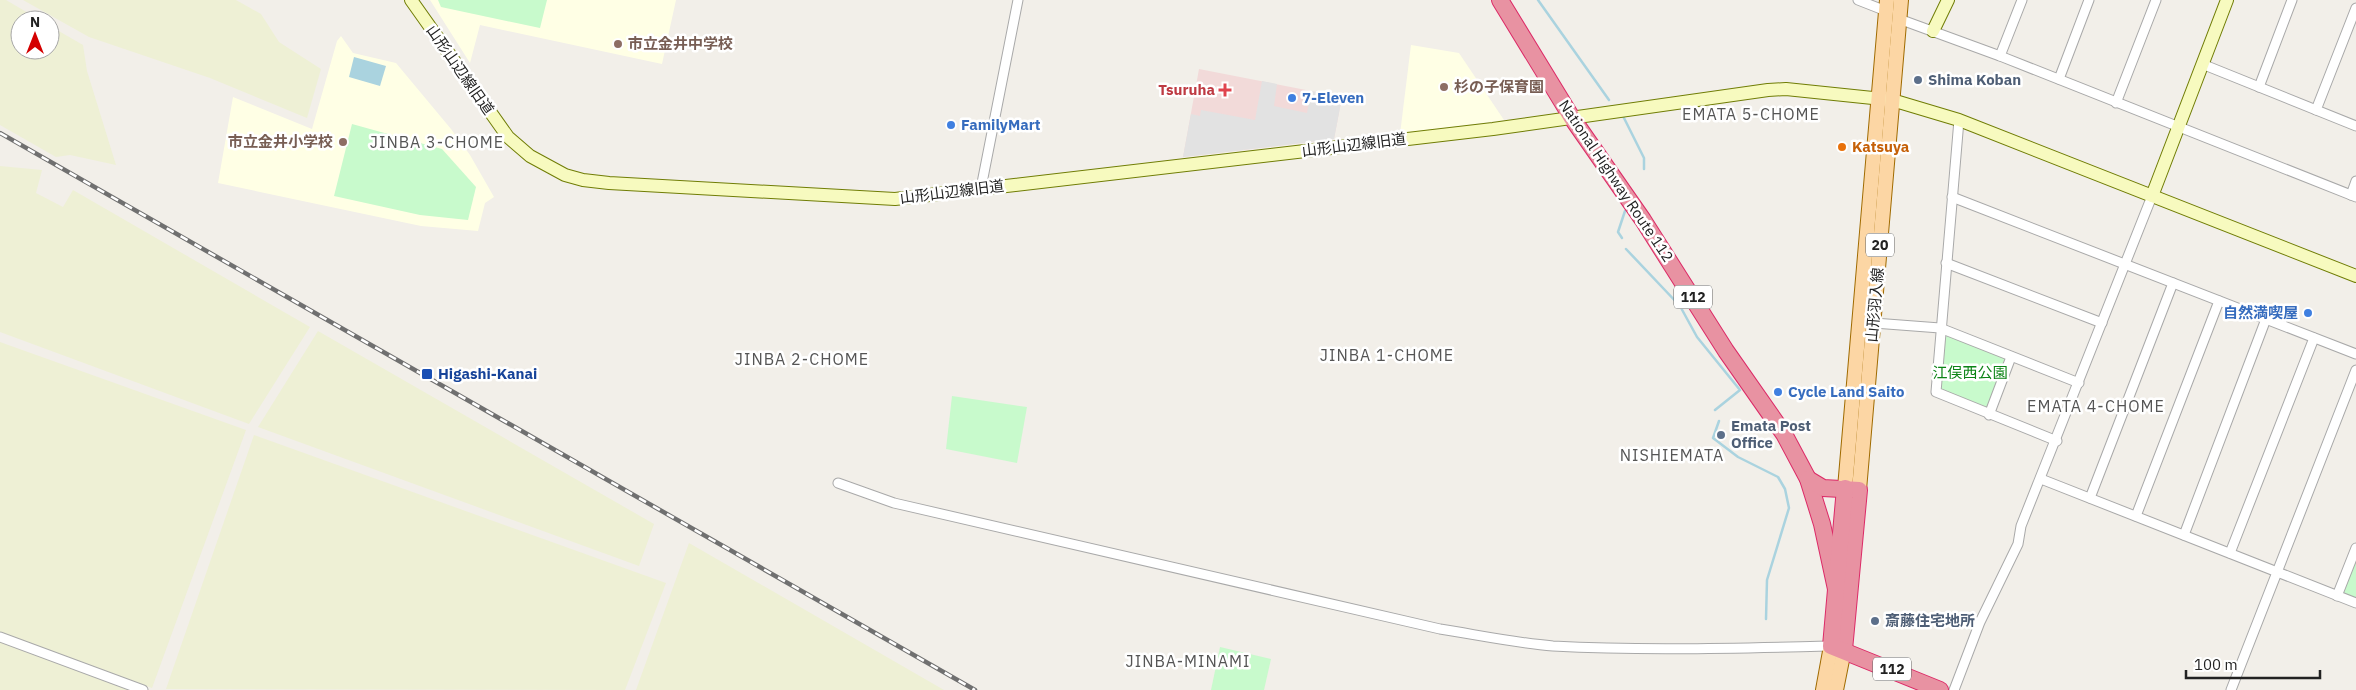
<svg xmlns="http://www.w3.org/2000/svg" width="2356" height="690" viewBox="0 0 2356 690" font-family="'IBM Plex Sans','Noto Sans JP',sans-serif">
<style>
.commercial{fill:#f2dad9}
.education{fill:#ffffe5}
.farmland{fill:#eef0d5}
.park{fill:#c8facc}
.parking{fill:#e2e2e2}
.water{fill:#aad3df}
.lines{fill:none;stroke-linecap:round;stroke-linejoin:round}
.stream{stroke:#aad3df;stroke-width:2.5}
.street-casing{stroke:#a9a9a9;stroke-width:11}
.secondary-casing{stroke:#707d05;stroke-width:14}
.primary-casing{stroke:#a06b00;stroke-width:16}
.highway-casing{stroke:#dc2a67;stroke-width:18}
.street{stroke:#fff;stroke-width:9}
.secondary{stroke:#f7fabf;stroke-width:12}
.primary{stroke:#fcd6a4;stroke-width:14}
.highway{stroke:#e892a2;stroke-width:16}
.rail-casing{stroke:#707070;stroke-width:4.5}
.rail{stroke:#fff;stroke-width:2.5;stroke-dasharray:8;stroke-linecap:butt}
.education-dot{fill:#8d6e63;stroke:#fff;stroke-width:2}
.service-dot{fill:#5c6f8a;stroke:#fff;stroke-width:2}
.health-dot{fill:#e0444e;stroke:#fff;stroke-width:2}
.shop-dot{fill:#3f7fe0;stroke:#fff;stroke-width:2}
.food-dot{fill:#e8710a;stroke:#fff;stroke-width:2}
.transit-dot{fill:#1a4fb4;stroke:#fff;stroke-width:2}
.labels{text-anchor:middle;stroke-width:5;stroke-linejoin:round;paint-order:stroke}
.shield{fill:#fff;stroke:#646464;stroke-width:1}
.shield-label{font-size:14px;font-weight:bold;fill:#222}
.education-label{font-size:15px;font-weight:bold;fill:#785e54;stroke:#fff;text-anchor:start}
.street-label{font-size:15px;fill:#222;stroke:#fff}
.service-label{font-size:15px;font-weight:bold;fill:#4e5e75;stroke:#fff;text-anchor:start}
.health-label{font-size:15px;font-weight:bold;fill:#be3a42;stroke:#fff;text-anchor:end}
.shop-label{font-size:15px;font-weight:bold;fill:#366cbe;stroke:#fff;text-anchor:start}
.food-label{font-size:15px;font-weight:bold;fill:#c56008;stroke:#fff;text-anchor:start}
.park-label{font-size:15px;fill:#0c8416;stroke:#fff}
.transit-label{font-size:15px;font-weight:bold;fill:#164399;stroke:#fff;text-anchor:start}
.neighbourhood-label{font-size:16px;letter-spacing:1px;fill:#555;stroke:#fff}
</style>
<rect width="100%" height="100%" fill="#f2efe9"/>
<path class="commercial" d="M1199 69 1342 97 1334 139 1183 157Z"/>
<g class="education">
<path d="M430 0H676L662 64 480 25 470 63Z"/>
<path d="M341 36 353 53 396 63 451 129 470 155 494 197 485 203 478 231 421 226 218 183 233 97 312 129 337 41Z"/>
<path d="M1411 45 1459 53 1504 120 1400 134Z"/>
</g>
<g class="farmland">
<path d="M0 0H6L40 20H20V50H50V26L83 45 87 71 116 165 70 155 56 157 0 125Z"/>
<path d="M23 0H236L261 14 279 42 321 69 307 118 210 78 89 37Z"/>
<path d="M0 166 42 170 36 193 63 207 73 190 310 327 249 424 0 332Z"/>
<path d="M318 331 654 524 639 566 258 427Z"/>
<path d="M0 342 246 430 152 688 0 632Z"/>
<path d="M254 435 666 583 625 690 166 689Z"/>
<path d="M689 543 944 690H636Z"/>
<path d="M0 642 132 690H0Z"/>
</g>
<g class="park">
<path d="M438 0H547L540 28 441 7Z"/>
<path d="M352 124 442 149 476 187 468 220 420 215 334 196Z"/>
<path d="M1940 328 2011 357 1989 415 1936 392Z"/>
<path d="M952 396 1027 407 1017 463 946 449Z"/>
<path d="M2356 548V603L2337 596Z"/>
<path d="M1220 647 1271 659 1264 690H1211Z"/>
</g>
<path class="parking" d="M1262 81 1277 84 1274 106 1307 113 1311 91 1342 97 1334 139 1183 157 1191 114 1200 116 1201 110 1255 120Z"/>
<path class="water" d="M354 57 386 66 380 86 349 77Z"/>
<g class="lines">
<g class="stream">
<path d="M1538 0 1609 100"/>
<path d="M1623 116 1644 158V169"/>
<path d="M1622 238 1618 232 1625 211"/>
<path d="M1626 249 1680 306 1697 337 1740 390 1715 410"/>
<path d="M1719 421 1713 438 1738 457 1778 477 1785 489 1789 508 1767 580 1766 619"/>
</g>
<defs>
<g id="street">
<path d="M1858 0 1886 11"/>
<path d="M1899 19 2000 56 2356 197"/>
<path d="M2000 56 2022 0"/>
<path d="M2202 64 2356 126"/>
<path d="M2059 79 2089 0"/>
<path d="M2259 87 2292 0"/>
<path d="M2116 103 2156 0"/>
<path d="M2316 110 2356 8"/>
<path d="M1959 120 1936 392 2057 441"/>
<path d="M981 188 1018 0"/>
<path d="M2351 195 2356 181"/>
<path d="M1952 197 2356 354"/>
<path d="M1946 263 2102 323"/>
<path d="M1874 323 1940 328 2079 383"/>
<path d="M1989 415 2011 357"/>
<path d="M2041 479 2356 603"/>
<path d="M838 483 894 503 1440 629C1478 635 1516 643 1553 646 1646 651 1739 648 1831 646"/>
<path d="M2090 498 2173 283"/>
<path d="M2136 516 2219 301"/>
<path d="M2184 535 2266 319"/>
<path d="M2230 553 2314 338"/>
<path d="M2337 596 2356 548"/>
<path d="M0 637 143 690"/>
<path d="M1954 690 1980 622 2018 544 2021 526 2152 196"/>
<path d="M2231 690 2356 370"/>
</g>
<g id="secondary">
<path d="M411 0 508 137 530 156 565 175 583 180 609 183 895 199 1493 129 1768 90 1786 89 1892 100 1959 120 2356 276"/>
<path d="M1933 31 1948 0"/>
<path d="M2152 196 2227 0"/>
</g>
<g id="primary">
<path d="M1845 488 1887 0"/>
<path d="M1859 490 1901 0"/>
<path d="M1823 690 1831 646"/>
<path d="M1836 690 1844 650"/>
</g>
<g id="highway">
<path d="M1500 0 1572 118 1643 220 1726 351 1784 434 1808 479 1822 524 1836 589"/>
<path d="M1808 479 1823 488 1859 490 1844 650"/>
<path d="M1845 488 1831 646 1940 690"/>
</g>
</defs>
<use href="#street" class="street-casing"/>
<use href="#secondary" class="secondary-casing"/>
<use href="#primary" class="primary-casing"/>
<use href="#highway" class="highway-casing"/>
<use href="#street" class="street"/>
<use href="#secondary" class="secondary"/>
<use href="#primary" class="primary"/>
<use href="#highway" class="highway"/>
<defs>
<path id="rail" d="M0 133 975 690"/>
</defs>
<use href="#rail" class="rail-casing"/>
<use href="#rail" class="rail"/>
</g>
<g class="education-dot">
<circle cx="618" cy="44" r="5"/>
<circle cx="1444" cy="87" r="5"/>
<circle cx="343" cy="142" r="5"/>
</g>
<g class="service-dot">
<circle cx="1918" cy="80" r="5"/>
<circle cx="1721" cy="435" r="5"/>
<circle cx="1875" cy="621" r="5"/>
</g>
<path class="health-dot" d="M1222.5 82.5h5v5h5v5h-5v5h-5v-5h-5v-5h5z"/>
<g class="shop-dot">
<circle cx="1292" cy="98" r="5"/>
<circle cx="951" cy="125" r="5"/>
<circle cx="2308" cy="313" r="5"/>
<circle cx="1778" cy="392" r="5"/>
</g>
<circle class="food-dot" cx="1842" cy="147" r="5"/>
<rect class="transit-dot" x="421" y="368" width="12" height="12" rx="2.5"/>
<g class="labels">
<g class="shield">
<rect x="1866" y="233.5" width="28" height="23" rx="4"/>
<rect x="1674" y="285.5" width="38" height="23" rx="4"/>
<rect x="1873" y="657.5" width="38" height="23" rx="4"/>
</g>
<g class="shield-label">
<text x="1880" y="250">20</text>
<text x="1693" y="302">112</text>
<text x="1892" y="674">112</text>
</g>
<g class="education-label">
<text x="628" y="49">市立金井中学校</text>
<text x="1454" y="92">杉の子保育園</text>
<text x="333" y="147" text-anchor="end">市立金井小学校</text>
</g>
<g class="street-label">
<text transform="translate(460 70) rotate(55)" y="5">山形山辺線旧道</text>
<text transform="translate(1354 145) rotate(-7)" y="5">山形山辺線旧道</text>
<text transform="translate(1616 181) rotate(56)" y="5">National Highway Route 112</text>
<text transform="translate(952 192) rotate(-7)" y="5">山形山辺線旧道</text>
<text transform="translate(1875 305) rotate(-85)" y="5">山形羽入線</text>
</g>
<g class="service-label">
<text x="1928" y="85">Shima Koban</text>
<text x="1731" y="431">Emata Post<tspan x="1731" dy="17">Office</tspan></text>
<text x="1885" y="626">斎藤住宅地所</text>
</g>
<g class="health-label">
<text x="1215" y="95">Tsuruha</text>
</g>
<g class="shop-label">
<text x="1302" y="103">7-Eleven</text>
<text x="961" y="130">FamilyMart</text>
<text x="2298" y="318" text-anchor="end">自然満喫屋</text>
<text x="1788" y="397">Cycle Land Saito</text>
</g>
<g class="food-label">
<text x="1852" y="152">Katsuya</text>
</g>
<g class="park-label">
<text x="1970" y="378">江俣西公園</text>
</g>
<g class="transit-label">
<text x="438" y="379">Higashi-Kanai</text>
</g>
<g class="neighbourhood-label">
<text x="1751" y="120">EMATA 5-CHOME</text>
<text x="437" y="148">JINBA 3-CHOME</text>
<text x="1387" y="361">JINBA 1-CHOME</text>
<text x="802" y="365">JINBA 2-CHOME</text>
<text x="2096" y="412">EMATA 4-CHOME</text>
<text x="1672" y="461">NISHIEMATA</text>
<text x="1188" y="667">JINBA-MINAMI</text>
</g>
</g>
<g transform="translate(35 35)"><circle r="24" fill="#ffffff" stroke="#a7a7a7"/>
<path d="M0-4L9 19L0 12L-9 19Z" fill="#d40000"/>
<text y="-8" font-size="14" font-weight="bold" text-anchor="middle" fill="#222222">N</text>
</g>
<path d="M2186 670v8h134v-8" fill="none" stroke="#222222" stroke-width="2.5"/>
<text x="2194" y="670" font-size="15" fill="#222222" stroke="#ffffff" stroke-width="4" paint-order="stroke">100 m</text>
</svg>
